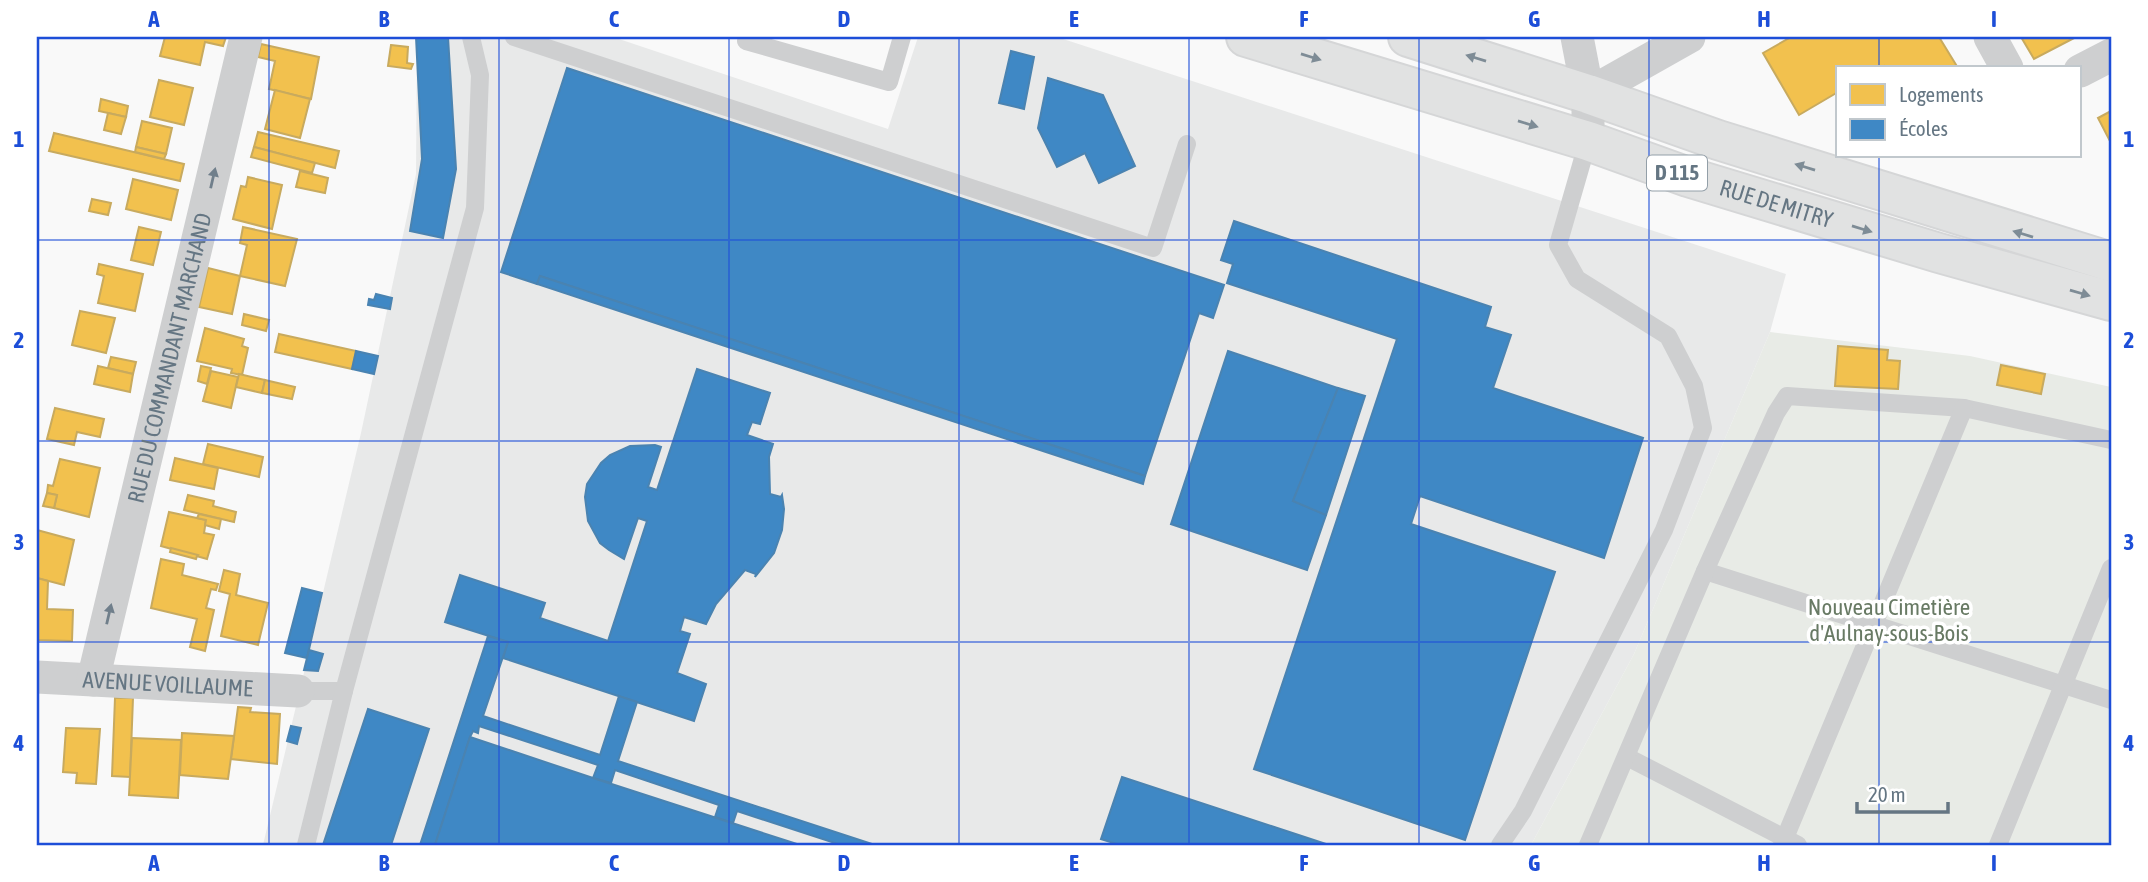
<svg xmlns="http://www.w3.org/2000/svg" width="2148" height="882" viewBox="0 0 2148 882" font-family="'Asap Condensed',sans-serif">
<style>
.built{fill:#e8e9e9}
.green{fill:#e8ebe6}
.homes{fill:#f2c14e;stroke:#c8aa5e;stroke-width:2}
.schools{fill:#3f88c5;stroke:#4a83b1;stroke-width:2}
.lines{fill:none;stroke-linecap:round;stroke-linejoin:round}
.primary-casing{stroke:#d5d6d7;stroke-width:42}
.lane{stroke:#cecfd0;stroke-width:18}
.street{stroke:#cecfd0;stroke-width:33}
.primary{stroke:#e1e2e2;stroke-width:38}
.oneway{fill:#7e8c96}
.oneway2{fill:#707f8b}
.grid{fill:none;stroke:#1d4ed8;stroke-width:2;stroke-opacity:0.55}
.labels{text-anchor:middle;stroke-width:7;stroke-linejoin:round;paint-order:stroke}
.shield{fill:#fff;stroke:#939fa8;stroke-width:2}
.shield-label{font-size:21px;font-weight:bold;fill:#657683}
.street-label{font-size:23px;fill:#657683;stroke:#fff}
.park-label{font-size:23px;fill:#687a64;stroke:#fff}
.neatline{fill:none;stroke:#1d4ed8;stroke-width:2.5}
.grid-label{font-size:23px;text-anchor:middle;font-weight:bold;fill:#1d4ed8}
</style>
<rect width="100%" height="100%" fill="#f9f9f9"/>
<path class="built" d="M417 37H613L888 129 918 37H1057L1786 274 1770 332 1634 654 1531 845H263L361 433 416 174Z"/>
<path class="green" d="M1770 332 1970 356 2111 387V845H1531L1634 654Z"/>
<g class="homes">
<path d="M165 37H226L223 46 205 42 200 65 160 56Z"/>
<path d="M1791 37H1939L1958 68H1885L1884 66 1880 68H1838V92L1799 115 1763 53Z"/>
<path d="M2021 37H2076L2034 59Z"/>
<path d="M261 44 319 57 311 99 269 89 275 61 258 57Z"/>
<path d="M391 45 408 47 407 63 413 64 411 69 388 66Z"/>
<path d="M159 80 193 88 184 125 150 117Z"/>
<path d="M275 90 310 99 300 138 265 129Z"/>
<path d="M101 99 128 106 126 117 99 111Z"/>
<path d="M2111 111V143L2098 118Z"/>
<path d="M108 113 126 117 121 134 104 130Z"/>
<path d="M142 121 172 128 166 154 136 147Z"/>
<path d="M258 132 339 151 335 168 254 147Z"/>
<path d="M54 133 184 164 180 181 49 151Z"/>
<path d="M136 147 166 154 164 159 135 152Z"/>
<path d="M254 147 315 163 312 173 251 157Z"/>
<path d="M300 171 328 178 325 193 296 187Z"/>
<path d="M248 177 282 185 272 229 233 219 241 186 246 187Z"/>
<path d="M133 179 178 190 171 220 126 209Z"/>
<path d="M92 199 111 203 108 215 89 211Z"/>
<path d="M139 227 161 232 153 265 131 260Z"/>
<path d="M243 227 297 239 285 286 240 276 247 245 240 243Z"/>
<path d="M99 264 143 274 135 311 98 303 104 276 97 274Z"/>
<path d="M208 268 240 276 232 314 199 307Z"/>
<path d="M80 311 115 318 106 353 72 345Z"/>
<path d="M244 314 269 320 266 331 242 325Z"/>
<path d="M205 328 244 339 242 346 248 348 242 375 231 373 232 369 197 361Z"/>
<path d="M279 334 356 351 352 369 275 352Z"/>
<path d="M1838 346 1888 350 1887 360 1900 361 1898 389 1835 386Z"/>
<path d="M111 357 136 362 133 374 108 368Z"/>
<path d="M2001 365 2045 374 2041 394 1997 385Z"/>
<path d="M98 366 133 374 130 392 94 384Z"/>
<path d="M201 366 211 368 207 384 198 381Z"/>
<path d="M211 371 238 377 231 408 203 401Z"/>
<path d="M239 374 265 380 262 393 236 387Z"/>
<path d="M265 380 295 387 292 399 262 393Z"/>
<path d="M55 408 104 419 100 437 77 432 74 445 47 439Z"/>
<path d="M208 444 263 457 259 477 203 464Z"/>
<path d="M175 458 218 468 214 489 170 480Z"/>
<path d="M60 459 100 468 89 517 54 508 57 495 47 493 48 485 53 486Z"/>
<path d="M47 493 57 495 54 508 43 506Z"/>
<path d="M188 495 214 501 213 506 236 512 234 522 184 510Z"/>
<path d="M169 512 206 520 204 533 214 535 207 559 161 546Z"/>
<path d="M199 514 221 519 219 529 205 525 206 520 197 518Z"/>
<path d="M37 530 74 540 64 585 37 578Z"/>
<path d="M171 548 198 555 197 556 196 559 170 552Z"/>
<path d="M161 559 184 564 182 575 218 584 216 590 211 589 206 608 214 610 205 651 190 647 197 619 151 608Z"/>
<path d="M224 570 240 574 236 595 268 603 258 645 221 636 230 594 219 591Z"/>
<path d="M37 578 48 581 47 609 73 610 72 641 37 640Z"/>
<path d="M115 698H133L130 777 112 776Z"/>
<path d="M238 707 251 708 250 712 280 714 277 764 231 759Z"/>
<path d="M66 728 100 729 96 784 76 783 77 773 63 772Z"/>
<path d="M182 733 234 736 228 779 180 775Z"/>
<path d="M132 738 181 740 178 798 129 795Z"/>
</g>
<g class="schools">
<path d="M416 37H448L456 169 443 238 410 231 422 159Z"/>
<path d="M1011 51 1034 57 1024 109 999 103Z"/>
<path d="M567 68 1224 285 1213 318 1199 313 1145 476 540 276 537 284 501 272Z"/>
<path d="M1048 78 1103 95 1135 166 1099 183 1085 153 1057 167 1038 128Z"/>
<path d="M1234 221 1491 307 1485 327 1511 335 1493 388 1643 438 1604 558 1420 496 1411 524 1555 572 1465 840 1254 769 1397 339 1227 283 1233 264 1221 260Z"/>
<path d="M540 276 1145 476 1143 484 537 284Z"/>
<path d="M376 294 392 298 390 309 368 305 369 299 374 300Z"/>
<path d="M356 351 378 356 374 374 352 369Z"/>
<path d="M1228 351 1338 388 1293 501 1326 515 1307 570 1171 524Z"/>
<path d="M697 369 770 393 760 424 752 422 747 435 773 444 769 457 770 494 781 497 782 495 784 509 782 530 774 553 755 577 756 574 745 570 716 604 706 624 684 617 680 631 690 634 677 673 706 684 694 721 503 658 508 642 445 622 460 575 545 603 540 618 608 641 647 521 638 518 624 559 609 550 600 543 588 521 585 497 587 484 601 463 610 455 630 446 655 445 661 447 648 487 657 490Z"/>
<path d="M1338 388 1365 396 1326 515 1293 501Z"/>
<path d="M302 588 322 593 307 658 285 653Z"/>
<path d="M488 636 508 642 483 716 600 755 619 696 637 702 618 761 875 845H841L737 811 733 823 715 817 719 805 615 770 611 783 593 778 598 765 479 726 478 733 473 731 470 737 435 845H420Z"/>
<path d="M309 650 323 654 318 671 304 670Z"/>
<path d="M368 709 429 729 391 845H323Z"/>
<path d="M291 726 301 728 297 744 287 741Z"/>
<path d="M470 737 593 778 800 845H435Z"/>
<path d="M1122 777 1329 845H1120L1101 839Z"/>
</g>
<g class="lines">
<defs>
<g id="primary">
<path id="s3" d="M1246 37 1588 141 1688 177 1939 253 2111 301"/>
<path d="M1408 37 1588 94 1718 140 2111 262"/>
</g>
</defs>
<use href="#primary" class="primary-casing"/>
<g class="lane">
<path d="M514 37 1153 248 1187 144"/>
<path d="M746 41 889 82 902 37"/>
<path d="M1705 571 2111 700"/>
<path d="M298 691H344"/>
<path d="M1627 757 1798 845"/>
<path d="M306 845 344 691 475 208 480 75 471 37"/>
<path d="M1500 845 1523 811 1664 530 1703 428 1694 386 1668 336 1577 279 1558 245 1588 141"/>
<path d="M1588 845 1705 571 1776 413 1787 396 1964 408 2111 440"/>
<path d="M1782 845 1964 408"/>
<path d="M1998 845 2111 568"/>
</g>
<g class="street">
<path d="M1577 37 1588 94V141"/>
<path d="M1990 37 2007 68"/>
<path d="M2080 71 2111 55"/>
<path d="M1588 94 1689 37"/>
<path id="s1" d="M37 677 298 691"/>
<path id="s2" d="M93 680 246 37"/>
</g>
<use href="#primary" class="primary"/>
</g>
<defs><path id="oneway-solid" d="M-6-.8H1V-3.2L6.5 0L1 3.2V.8H-6Z" transform="scale(1.75)"/></defs>
<g class="oneway">
<use href="#oneway-solid" transform="translate(1311 57) rotate(17)"/>
<use href="#oneway-solid" transform="translate(1476 58) rotate(-163)"/>
<use href="#oneway-solid" transform="translate(1528 124) rotate(17)"/>
<use href="#oneway-solid" transform="translate(1805 167) rotate(-163)"/>
<use href="#oneway-solid" transform="translate(1862 229) rotate(17)"/>
<use href="#oneway-solid" transform="translate(2023 234) rotate(-163)"/>
<use href="#oneway-solid" transform="translate(2080 293) rotate(16)"/>
</g>
<g class="oneway2">
<use href="#oneway-solid" transform="translate(213 178) rotate(-77)"/>
<use href="#oneway-solid" transform="translate(109 614) rotate(-77)"/>
</g>
<path class="grid" d="M269 37V845M499 37V845M729 37V845M959 37V845M1189 37V845M1419 37V845M1649 37V845M1879 37V68M1879 156V845M37 240H2111M37 441H2111M37 642H2111"/>
<g class="labels">
<rect class="shield" x="1647" y="155.5" width="60" height="35" rx="5"/>
<g class="shield-label">
<text x="1677" y="180">D 115</text>
</g>
<g class="street-label">
<text dy="8" stroke="none"><textPath href="#s3" startOffset="556">RUE DE MITRY</textPath></text>
<text dy="8" stroke="none"><textPath href="#s2" startOffset="331">RUE DU COMMANDANT MARCHAND</textPath></text>
<text dy="8" stroke="none"><textPath href="#s1" startOffset="131">AVENUE VOILLAUME</textPath></text>
</g>
<g class="park-label">
<text x="1889" y="615">Nouveau Cimetière<tspan x="1889" dy="26">d'Aulnay-sous-Bois</tspan></text>
</g>
</g>
<rect width="2148" height="882" fill="none" stroke="#ffffff" stroke-width="77"/>
<rect x="1836" y="66" width="245" height="91" fill="#ffffff" stroke="#c1c8cd" stroke-width="2"/>
<rect x="1850" y="84" width="35" height="21" fill="#f2c14e" stroke="#c1c8cd" stroke-width="2"/>
<text x="1899" y="102" font-size="21" fill="#657683">Logements</text>
<rect x="1850" y="119" width="35" height="21" fill="#3f88c5" stroke="#c1c8cd" stroke-width="2"/>
<text x="1899" y="136" font-size="21" fill="#657683">Écoles</text>
<path d="M1857 802v10h91v-10" fill="none" stroke="#657683" stroke-width="3.5"/>
<text x="1868" y="802" font-size="21" fill="#657683" stroke="#ffffff" stroke-width="5" paint-order="stroke">20 m</text>
<rect x="38" y="38" width="2072" height="806" class="neatline"/>
<g class="grid-label">
<text x="154" y="27">A</text>
<text x="384" y="27">B</text>
<text x="614" y="27">C</text>
<text x="844" y="27">D</text>
<text x="1074" y="27">E</text>
<text x="1304" y="27">F</text>
<text x="1534" y="27">G</text>
<text x="1764" y="27">H</text>
<text x="1994" y="27">I</text>
<text x="19" y="147">1</text>
<text x="2129" y="147">1</text>
<text x="19" y="348">2</text>
<text x="2129" y="348">2</text>
<text x="19" y="550">3</text>
<text x="2129" y="550">3</text>
<text x="19" y="751">4</text>
<text x="2129" y="751">4</text>
<text x="154" y="871">A</text>
<text x="384" y="871">B</text>
<text x="614" y="871">C</text>
<text x="844" y="871">D</text>
<text x="1074" y="871">E</text>
<text x="1304" y="871">F</text>
<text x="1534" y="871">G</text>
<text x="1764" y="871">H</text>
<text x="1994" y="871">I</text>
</g>
</svg>
